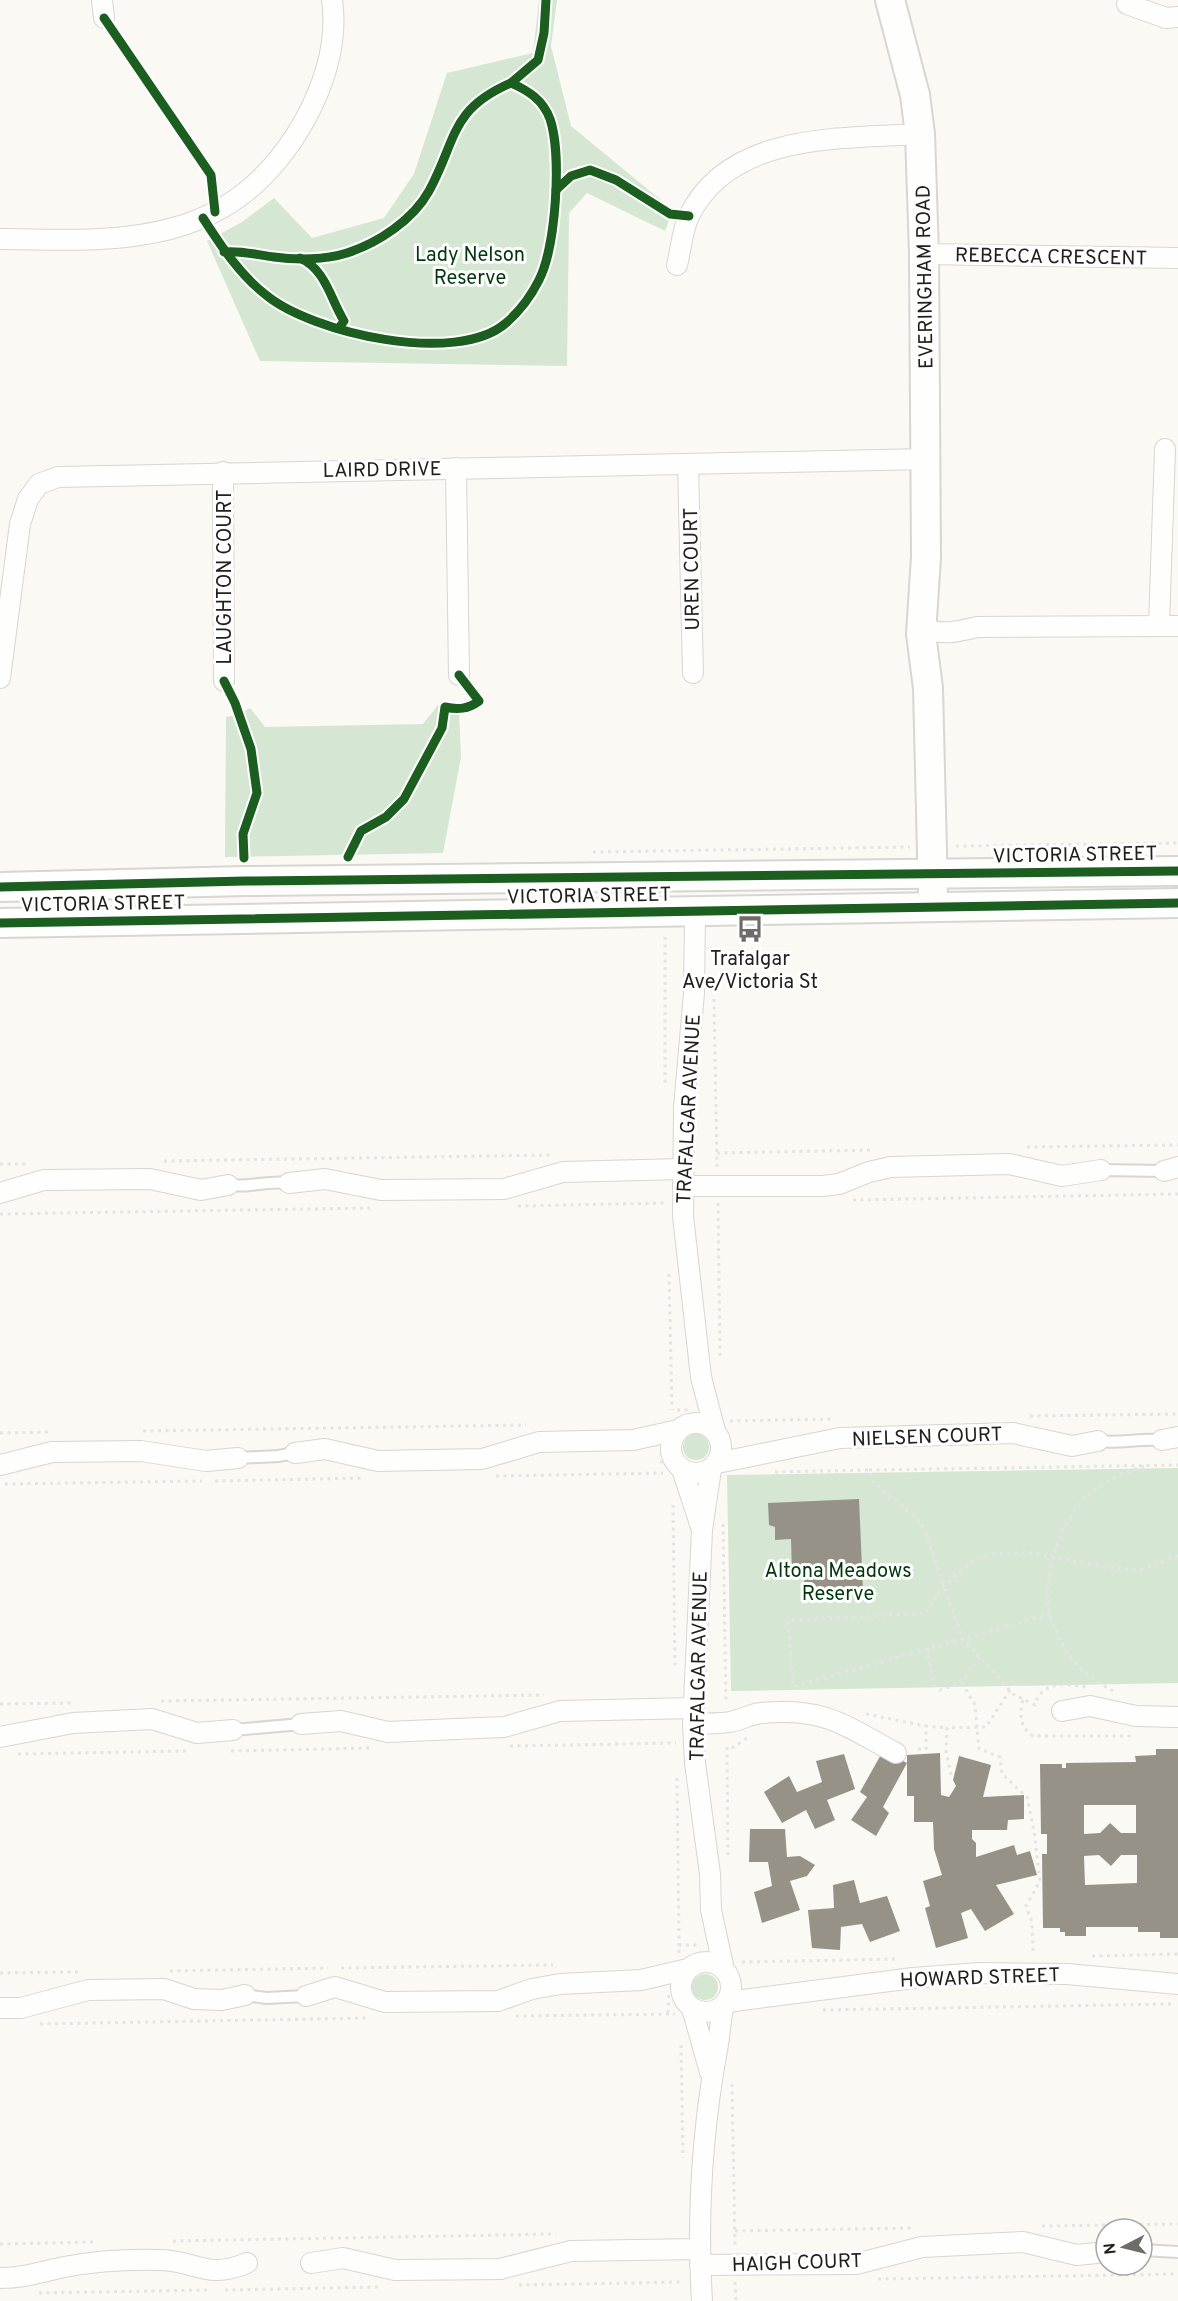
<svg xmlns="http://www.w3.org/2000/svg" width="1178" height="2301" viewBox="0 0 1178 2301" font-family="Overpass,sans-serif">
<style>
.green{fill:#d5e6d3}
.building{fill:#979288;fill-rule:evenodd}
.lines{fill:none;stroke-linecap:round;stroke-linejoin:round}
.lane-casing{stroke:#d7d6d2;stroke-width:14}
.street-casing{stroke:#d7d6d2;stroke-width:22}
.secondary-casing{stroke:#d7d6d2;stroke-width:32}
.path{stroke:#e5e4e2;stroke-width:3;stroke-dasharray:3 4.5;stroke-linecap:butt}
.lane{stroke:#fefefd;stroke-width:10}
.street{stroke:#fefefd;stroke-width:20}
.secondary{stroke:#fefefd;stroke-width:28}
.cycleway-casing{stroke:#fff;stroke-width:13}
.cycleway{stroke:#1b5e20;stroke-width:9}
.labels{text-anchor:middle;stroke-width:6;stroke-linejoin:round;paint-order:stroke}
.park-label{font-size:20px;fill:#00370c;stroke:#fff}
.street-label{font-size:20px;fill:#21201d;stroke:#fff}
.poi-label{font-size:20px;fill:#21201d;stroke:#fff}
</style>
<rect width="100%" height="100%" fill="#faf9f3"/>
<g class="green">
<path d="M539 0H557L551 46 571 126 673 210 665 231 587 193 569 213 567 366 260 361 207 241 242 222 274 198 312 238 384 218 414 174 447 73 533 53Z"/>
<path d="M438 705 459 713 461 757 443 853 225 857 226 717 238 715 250 708 265 727 423 724Z"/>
<circle cx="696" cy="1447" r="13"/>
<path d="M1178 1468V1683L731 1691 727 1475Z"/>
<circle cx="705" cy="1987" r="13"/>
</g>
<g class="building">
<path d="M859 1499 863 1591 805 1593 804 1574H792L791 1539 775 1540V1527L769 1525 768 1503Z"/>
<path d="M1156 1749H1178V1938H1160V1932H1138V1927H1086V1936H1065V1932H1060V1928H1043L1042 1854H1047V1834H1041L1040 1764H1062V1768H1066V1763L1136 1762 1135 1756 1156 1755ZM1084 1805H1136V1833H1121L1110 1823 1100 1833 1084 1834ZM1099 1855 1111 1866 1121 1855H1137V1883L1085 1885 1084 1856Z"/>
<path d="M883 1751 907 1763 883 1807 889 1813 876 1836 851 1820 867 1797 860 1792Z"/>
<path d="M940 1753 941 1795 949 1797 956 1786 953 1780 959 1756 991 1765 983 1797 1024 1795V1819L1008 1820 1007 1830H972V1839L976 1843V1857L1014 1845 1017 1855 1030 1851 1037 1875 996 1885 1014 1914 985 1931 971 1909 961 1913 968 1938 936 1948 925 1908 930 1906 923 1881 942 1875 934 1849 933 1822H914V1796H907V1755Z"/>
<path d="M844 1754 855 1789 827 1800 835 1820 815 1829 806 1810 782 1823 764 1792 789 1776 797 1792 822 1782 816 1761Z"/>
<path d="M750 1829H785L787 1857 800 1856 815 1865 807 1876 790 1881 800 1910 762 1923 754 1892 772 1886 768 1862H749Z"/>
<path d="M854 1880 860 1903 887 1896 900 1931 870 1942 862 1924 841 1927 840 1950 812 1948 808 1910 834 1908 833 1885Z"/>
</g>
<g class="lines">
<defs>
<g id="lane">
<path d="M1101 1170 1164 1171"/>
<path d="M228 1185C250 1188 268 1180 289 1183"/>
<path d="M1098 1441C1120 1444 1140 1438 1162 1440"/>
<path d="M238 1458 278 1456 295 1453"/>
<path d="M233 1730 301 1724"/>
<path d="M245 1995 266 1998 306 1996"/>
<path d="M1142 2250 1178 2252"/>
</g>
<g id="street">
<path d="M102 0 104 18"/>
<path d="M1127 4 1166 18 1178 17"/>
<path d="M0 239C129 242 235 246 306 118 325 82 338 41 332 0"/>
<path d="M924 254 1178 258"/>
<path d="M677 265C681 250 682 230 689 216 730 132 841 139 920 134"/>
<path d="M688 464 693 673"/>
<path d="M456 468 459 675"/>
<path d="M223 472 224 681"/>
<path d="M1159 626 1165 449"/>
<path d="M921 627C941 636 956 632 977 627L1178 626"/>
<path d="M0 678 20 524 28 499 39 484 58 477 926 459"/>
<path d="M695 911 694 993 684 1108 683 1216 701 1377 715 1431"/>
<path d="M1164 1171 1178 1167"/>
<path d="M289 1183 325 1179 381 1190 504 1189 563 1172 682 1169"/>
<path d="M683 1186H822L839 1184 869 1172 891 1167 1009 1164 1062 1176 1101 1170"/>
<path d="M0 1193 44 1180 150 1179 201 1190 228 1185"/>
<circle cx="696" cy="1448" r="25"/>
<path d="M1162 1440 1178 1437"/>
<path d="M295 1453 325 1449 378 1461 482 1459 539 1442 633 1440 678 1430"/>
<path d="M717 1463 840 1438 1013 1433 1072 1446 1098 1441"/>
<path d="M0 1465 52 1452 141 1451 206 1461 238 1458"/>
<path d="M682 1469 701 1527"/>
<path d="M711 1469 702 1530 693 1724 695 1763 710 1874 711 1910 724 1970"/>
<path d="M1062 1711 1090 1706 1136 1716 1178 1717"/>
<path d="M301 1724 341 1721 388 1732 479 1728 504 1727 560 1711 693 1708"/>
<path d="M693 1724C705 1723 718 1724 730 1722 741 1720 751 1714 761 1713 824 1707 844 1725 896 1753"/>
<path d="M0 1737 73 1723 152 1719 197 1733 233 1730"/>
<circle cx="706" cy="1987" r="25"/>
<path d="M306 1996 335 1987 385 2002 498 2001 532 1989 560 1984 641 1980 688 1969"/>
<path d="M727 2002 913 1978 979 1973 1067 1974 1178 1984"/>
<path d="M0 2008H21L88 1990 164 1989 194 1999 222 2000 245 1995"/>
<path d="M692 2008 710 2072"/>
<path d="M311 2263 343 2258 395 2270 500 2269 571 2251 700 2249"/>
<path d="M700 2265 856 2264 922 2247 1023 2242 1077 2255 1106 2252"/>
<path d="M0 2278C23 2278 42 2272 64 2267 96 2261 129 2259 161 2260 197 2261 207 2280 247 2263"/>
<path d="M702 2301C697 2218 702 2132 717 2050 720 2035 720 2020 724 2005"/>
</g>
<g id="secondary">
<path d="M890 0 915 95 920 134 924 254 926 557 921 634 928 688 933 893"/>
<path d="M0 887 245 881 1178 871"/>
<path d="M0 923 1178 903"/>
</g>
</defs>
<use href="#lane" class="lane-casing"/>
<use href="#street" class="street-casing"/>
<use href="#secondary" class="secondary-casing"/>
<g class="path">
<path d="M956 846 1178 843"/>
<path d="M593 852 910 847"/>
<path d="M665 937V1087"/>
<path d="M714 999 717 1167"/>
<path d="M1027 1147 1178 1145"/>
<path d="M717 1153 874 1150"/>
<path d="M164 1161 551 1155"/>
<path d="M0 1164H29"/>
<path d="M853 1200 1178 1194"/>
<path d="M718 1203 720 1359"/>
<path d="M518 1206 664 1203"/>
<path d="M0 1214 370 1208"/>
<path d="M669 1274 672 1410"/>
<path d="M677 1410H692"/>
<path d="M1030 1416 1178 1414"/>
<path d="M730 1421 831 1419"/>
<path d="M143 1431 526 1425"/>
<path d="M0 1433 49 1432"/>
<path d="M661 1453 662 1467"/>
<path d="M869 1470 1178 1465"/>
<path d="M775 1472 869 1470 872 1481 922 1523 962 1638 1013 1694 1035 1705C1042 1680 1066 1684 1086 1687"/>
<path d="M496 1476 663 1473"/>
<path d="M215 1481 364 1478"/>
<path d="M5 1484 202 1481"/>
<path d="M673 1505 675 1670"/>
<path d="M723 1524 726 1704"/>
<path d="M1050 1614 793 1687 788 1621 926 1613 942 1587 972 1562 993 1554 1028 1552 1110 1568 1144 1569 1178 1556"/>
<path d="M927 1648 933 1684 940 1690 964 1682 967 1672 980 1658"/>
<path d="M962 1683 975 1705 979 1749 1000 1757 1002 1774 1027 1797 1034 1831 1040 1881 1026 1906 1032 1922 1033 1954"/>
<path d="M1113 1691C1101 1684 1088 1677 1079 1667 1066 1653 1055 1633 1050 1614 1041 1580 1060 1523 1085 1498 1101 1482 1123 1473 1145 1466"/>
<path d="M1023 1700C1019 1714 1020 1728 1033 1736H1131"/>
<path d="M161 1701 544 1695"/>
<path d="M0 1704 73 1703"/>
<path d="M866 1714 926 1726"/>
<path d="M510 1746 676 1743"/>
<path d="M918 1749H926V1726L947 1728"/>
<path d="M231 1751 371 1748"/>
<path d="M18 1754 188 1751"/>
<path d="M951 1775 946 1751 947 1728 986 1727 1010 1690"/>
<path d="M677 1778 679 1945"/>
<path d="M728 1855 727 1747H734L748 1737"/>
<path d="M679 1953V1945H701"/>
<path d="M1092 1956 1178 1954"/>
<path d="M742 1962 899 1959"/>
<path d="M341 1968 553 1965"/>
<path d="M170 1971 328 1968"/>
<path d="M0 1973 79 1972"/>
<path d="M823 2010 1173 2004"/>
<path d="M668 2013 669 1991"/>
<path d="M516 2016 675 2014"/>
<path d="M40 2024 369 2018"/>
<path d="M681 2045 683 2158"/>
<path d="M732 2084 735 2246"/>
<path d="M1042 2226 1178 2224"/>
<path d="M735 2231 915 2228"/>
<path d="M173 2241 556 2234"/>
<path d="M0 2244 94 2242"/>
<path d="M878 2279 1178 2274"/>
<path d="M735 2282 736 2301"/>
<path d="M519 2285 683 2282"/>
<path d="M225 2290 380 2287"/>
<path d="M39 2293 209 2290"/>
</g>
<use href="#lane" class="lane"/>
<use href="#street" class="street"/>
<use href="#secondary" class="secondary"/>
<defs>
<g id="cycleway">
<path d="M104 18 211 175 215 212"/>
<path d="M511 83 538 60 544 33 546 0"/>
<path d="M556 190 571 176 590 170 616 180 670 214 689 216"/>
<path d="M203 218C221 246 240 275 266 295 312 333 457 366 506 323 520 311 531 296 539 280 556 247 562 154 550 119 543 100 529 91 511 83 449 110 457 140 429 191 413 220 378 243 347 253 325 260 296 260 274 257 257 255 241 250 224 252"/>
<path d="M300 258C326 270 330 298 344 321L339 328"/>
<path d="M224 681 235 703 251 749 257 793 243 834 244 858"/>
<path d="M348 857 361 831 386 817 404 799 442 728 445 707C458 710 468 709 479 701L459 675"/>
<path d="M0 887 245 881 1178 871"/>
<path d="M0 923 1178 903"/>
</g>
</defs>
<use href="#cycleway" class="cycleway-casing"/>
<use href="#cycleway" class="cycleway"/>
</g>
<defs>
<symbol id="bus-bare" viewBox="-9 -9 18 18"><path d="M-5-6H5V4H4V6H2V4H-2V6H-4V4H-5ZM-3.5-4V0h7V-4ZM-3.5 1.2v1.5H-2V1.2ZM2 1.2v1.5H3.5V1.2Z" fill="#6d6c68" stroke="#fff" stroke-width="2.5" paint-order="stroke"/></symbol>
</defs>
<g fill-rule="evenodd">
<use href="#bus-bare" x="731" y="910" width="38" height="38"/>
</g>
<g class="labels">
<g class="park-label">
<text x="470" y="261">Lady Nelson<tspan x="470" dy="23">Reserve</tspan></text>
<text x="838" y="1577">Altona Meadows<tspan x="838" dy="23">Reserve</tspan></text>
</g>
<g class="street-label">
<text transform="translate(1051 256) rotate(1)" y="7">REBECCA CRESCENT</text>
<text transform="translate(924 277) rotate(-91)" y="7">EVERINGHAM ROAD</text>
<text transform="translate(382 469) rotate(-1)" y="7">LAIRD DRIVE</text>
<text transform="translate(691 569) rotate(-91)" y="7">UREN COURT</text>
<text transform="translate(224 577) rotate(-90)" y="7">LAUGHTON COURT</text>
<text transform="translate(1075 854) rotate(-1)" y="7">VICTORIA STREET</text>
<text transform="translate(589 895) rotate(-1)" y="7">VICTORIA STREET</text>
<text transform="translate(103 903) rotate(-1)" y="7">VICTORIA STREET</text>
<text transform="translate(688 1109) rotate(-87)" y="7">TRAFALGAR AVENUE</text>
<text transform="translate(927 1436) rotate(-2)" y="7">NIELSEN COURT</text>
<text transform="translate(698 1666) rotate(-89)" y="7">TRAFALGAR AVENUE</text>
<text transform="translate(980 1977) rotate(-2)" y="7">HOWARD STREET</text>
<text transform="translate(797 2262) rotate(-2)" y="7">HAIGH COURT</text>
</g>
<g class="poi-label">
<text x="750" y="965">Trafalgar<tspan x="750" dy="23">Ave/Victoria St</tspan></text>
</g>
</g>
<g transform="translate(1124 2247) rotate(263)"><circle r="28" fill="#ffffff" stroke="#a6a6a5" stroke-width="1.5"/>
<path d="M0-4.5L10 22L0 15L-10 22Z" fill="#6d6c68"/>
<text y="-9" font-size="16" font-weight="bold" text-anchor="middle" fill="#21201d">N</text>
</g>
</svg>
